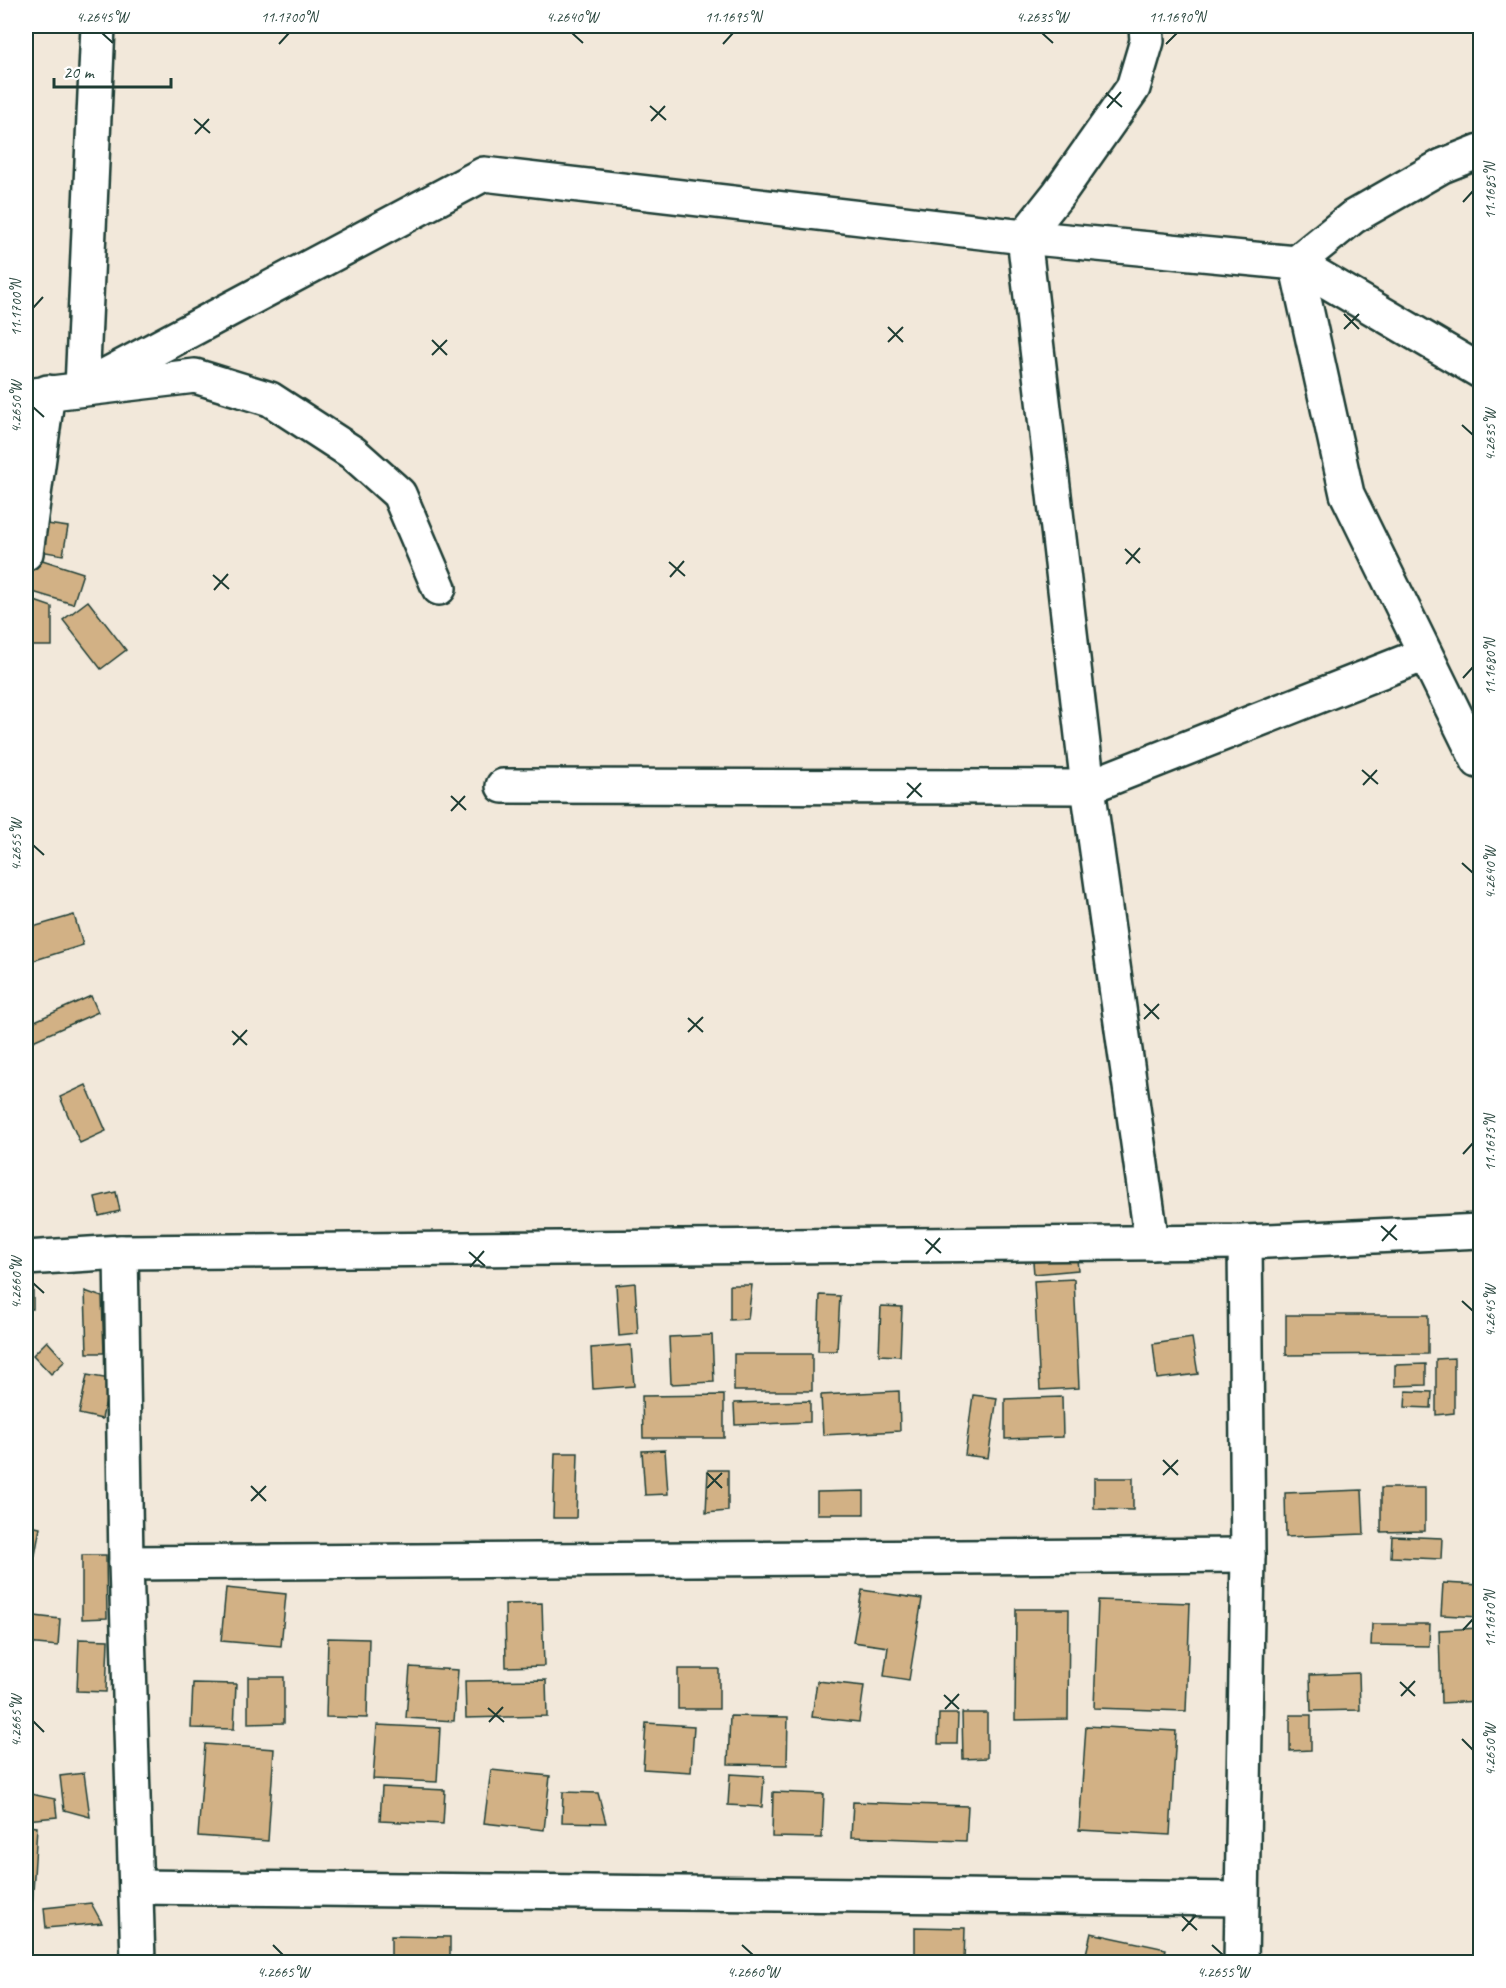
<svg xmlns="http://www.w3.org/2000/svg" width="1506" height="1988" viewBox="0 0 1506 1988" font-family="Caveat,sans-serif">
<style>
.building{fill:#d2b185;stroke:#1f3d34;stroke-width:1.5}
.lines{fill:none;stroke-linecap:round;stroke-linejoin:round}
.street-casing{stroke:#1f3d34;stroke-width:38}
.street{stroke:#fff;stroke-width:33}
.ticks{fill:none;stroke:#1f3d34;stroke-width:2}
.neatline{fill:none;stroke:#1f3d34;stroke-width:2}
.ticks-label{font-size:15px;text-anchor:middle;fill:#1f3d34}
</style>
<rect width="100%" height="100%" fill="#f2e8da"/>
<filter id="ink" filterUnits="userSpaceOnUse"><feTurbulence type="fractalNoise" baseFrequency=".0167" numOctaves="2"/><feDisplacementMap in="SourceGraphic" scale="12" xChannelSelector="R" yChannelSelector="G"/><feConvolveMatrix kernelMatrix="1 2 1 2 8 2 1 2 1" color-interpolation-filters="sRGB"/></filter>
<g filter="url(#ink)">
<g class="building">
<path d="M47 524 68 527 63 555 34 550Z"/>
<path d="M33 557 83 573 73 604 26 590V580Z"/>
<path d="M26 598 52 607V646H26Z"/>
<path d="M88 601 126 650 101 669 63 620Z"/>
<path d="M74 915 83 945 26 963V929Z"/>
<path d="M91 996 98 1012 33 1041 26 1025Z"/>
<path d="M86 1085 106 1131 80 1143 60 1097Z"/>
<path d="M116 1192 120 1211 99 1216 95 1197Z"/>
<path d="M1077 1259 1078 1270 1034 1274 1033 1262Z"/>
<path d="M1074 1279 1079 1388 1040 1390 1034 1281Z"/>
<rect x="26" y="1282" width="7" height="27"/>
<path d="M635 1283 638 1334 619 1336 616 1285Z"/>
<path d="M730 1285H752L748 1319 730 1320Z"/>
<path d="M85 1291 102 1297 104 1353H87Z"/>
<path d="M820 1295 840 1296 837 1351H818Z"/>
<path d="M881 1306 902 1307 900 1356 879 1355Z"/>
<path d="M1286 1315H1428V1354L1286 1355Z"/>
<path d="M712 1335 714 1382 671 1384 669 1337Z"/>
<path d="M1192 1338 1198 1374 1157 1379 1153 1344Z"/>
<path d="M47 1341 65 1361 51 1374 33 1355Z"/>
<path d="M631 1345 634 1386 593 1389 591 1348Z"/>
<rect x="734" y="1354" width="78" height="37"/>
<path d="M1454 1358V1413L1436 1415V1359Z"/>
<path d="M1426 1364V1385L1395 1386V1365Z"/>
<path d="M87 1375 110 1379 102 1419 79 1414Z"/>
<path d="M899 1391 900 1431 823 1435 821 1395Z"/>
<path d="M1406 1391 1432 1392 1431 1408 1405 1407Z"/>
<path d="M724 1395V1438H643L642 1396Z"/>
<path d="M973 1395 997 1398 988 1458 965 1455Z"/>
<path d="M1062 1397 1063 1437 1005 1439V1399Z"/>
<path d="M810 1401V1422L735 1425 734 1403Z"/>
<path d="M665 1450 668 1494 645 1495 642 1451Z"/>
<path d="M555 1453H578L576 1518H553Z"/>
<path d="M708 1470H728V1511L706 1513Z"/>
<path d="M1094 1478H1133V1510L1094 1509Z"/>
<path d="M1381 1488H1425V1531L1381 1532Z"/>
<path d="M1362 1490 1364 1534 1286 1537 1285 1493Z"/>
<path d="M864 1491V1514H817V1492Z"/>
<path d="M26 1525 40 1528 35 1555 26 1553Z"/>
<path d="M1392 1536 1442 1538 1441 1559 1391 1557Z"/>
<path d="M82 1555H106L107 1618 82 1619Z"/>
<path d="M1443 1583 1480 1585V1617L1441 1615Z"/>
<path d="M226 1588 286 1594 281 1646 221 1641Z"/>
<path d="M862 1590 922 1599 909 1680 884 1676 888 1647 853 1642Z"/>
<path d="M1098 1600 1190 1603 1186 1711 1094 1708Z"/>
<path d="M542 1603 544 1666 506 1667 505 1604Z"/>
<path d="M1016 1609H1069L1068 1719 1015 1720Z"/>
<path d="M26 1615 60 1619 58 1646 26 1643Z"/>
<path d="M1372 1624H1430L1429 1646 1371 1645Z"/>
<path d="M1480 1628V1701L1441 1703 1439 1630Z"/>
<path d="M328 1638 369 1639 367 1718 326 1717Z"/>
<path d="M79 1639 108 1640 106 1692 77 1691Z"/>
<path d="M410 1667 458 1670 454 1721 406 1718Z"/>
<rect x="678" y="1669" width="41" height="40"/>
<path d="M1359 1673 1360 1710 1311 1711 1310 1675Z"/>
<path d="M248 1677H284V1723L248 1724Z"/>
<path d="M546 1680 547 1716 466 1718 465 1681Z"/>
<path d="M817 1681 864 1686 859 1722 812 1717Z"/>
<path d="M193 1683 236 1684 234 1729 191 1728Z"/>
<path d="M962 1713H987V1758L963 1759Z"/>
<path d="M939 1714H958L957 1744H938Z"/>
<path d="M1290 1715H1311V1750L1290 1751Z"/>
<path d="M730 1716 788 1717 787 1765 728 1764Z"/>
<path d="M646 1723 694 1726 691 1772 643 1769Z"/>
<path d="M377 1725 440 1728 437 1782 373 1779Z"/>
<path d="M1086 1726 1176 1731 1170 1835 1079 1830Z"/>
<path d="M205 1744 274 1749 268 1841 198 1836Z"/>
<path d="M491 1770 550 1776 544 1830 484 1823Z"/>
<path d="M84 1773 90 1817 64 1810 60 1776Z"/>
<path d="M730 1774 764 1776 762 1807 728 1805Z"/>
<path d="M382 1787 445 1790 443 1824 380 1821Z"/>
<path d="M563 1792 598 1793 606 1823 562 1822Z"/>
<path d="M773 1792 824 1794 822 1838 772 1837Z"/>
<path d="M26 1793 55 1799 57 1817 26 1820Z"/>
<path d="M853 1802 968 1806 966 1841 851 1837Z"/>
<path d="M26 1826 37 1827 32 1908H26Z"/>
<path d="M91 1903 102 1923 46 1928 44 1908Z"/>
<path d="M915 1927 965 1928 964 1962H915Z"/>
<path d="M1091 1933 1166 1949 1163 1962H1084Z"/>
<path d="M391 1936 450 1937V1962H391Z"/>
</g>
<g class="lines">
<defs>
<g id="street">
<path d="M1146 26 1147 41 1133 88 1059 193 1024 237 1088 787 1152 1243"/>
<path d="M82 388 484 174 1024 237 1296 263 1480 371"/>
<path d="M82 388 98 26"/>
<path d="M26 396 195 376 270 399 353 453 399 494 439 588"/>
<path d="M26 553 48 392"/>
<path d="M1478 761 1347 494 1296 263 1353 217 1442 166 1480 151"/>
<path d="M503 786 1088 787 1425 654"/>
<path d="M121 1252 126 1563 138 1962"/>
<path d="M26 1258 121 1252 1245 1242 1480 1231"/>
<path d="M126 1563 1248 1555"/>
<path d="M136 1887 1241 1899"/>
<path d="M1241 1962 1248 1555 1245 1242"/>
</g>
</defs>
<use href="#street" class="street-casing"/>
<use href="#street" class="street"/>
</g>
</g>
<path class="ticks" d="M102 33 113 43M572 33 583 43M1042 33 1053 43M279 44 289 33M723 44 733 33M1166 44 1177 33M1106 93 1122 107M650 106 666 120M1107 108 1121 92M194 119 210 133M651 121 665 106M195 134 209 119M1463 202 1473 191M33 308 43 297M1344 314 1359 329M888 327 903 342M1344 329 1359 314M432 340 447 355M888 342 903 327M432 355 447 340M33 407 44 417M1462 425 1473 435M1125 549 1140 563M669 562 685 576M1126 564 1140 548M213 575 229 589M670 577 684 561M214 590 228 574M1463 678 1473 667M1362 770 1378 784M907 783 922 797M1363 785 1377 770M451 796 466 810M907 798 921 783M451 811 465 796M33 845 44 855M1462 863 1473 873M1144 1004 1159 1019M688 1018 703 1032M1144 1019 1159 1004M232 1031 247 1045M688 1032 703 1017M233 1045 247 1030M1463 1154 1473 1143M1381 1226 1397 1240M925 1239 941 1253M1382 1241 1396 1225M469 1252 485 1266M926 1254 940 1238M470 1267 484 1251M33 1283 44 1293M1462 1301 1473 1311M1163 1460 1178 1475M707 1473 722 1488M1163 1475 1178 1460M251 1486 266 1501M707 1488 722 1473M251 1501 266 1486M1463 1630 1473 1619M1400 1682 1415 1696M944 1695 959 1709M1401 1696 1415 1681M488 1708 504 1722M945 1709 959 1694M33 1721 44 1732M489 1722 503 1707M1462 1739 1473 1750M1182 1916 1197 1930M1182 1931 1196 1915M273 1945 283 1955M742 1945 753 1955M1212 1945 1223 1955"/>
<rect width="1506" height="1988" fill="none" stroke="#fff" stroke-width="66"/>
<path d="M54 78v9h117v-9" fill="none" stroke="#1f3d34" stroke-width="3"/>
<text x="63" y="78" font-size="18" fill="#1f3d34" stroke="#ffffff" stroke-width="4.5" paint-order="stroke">20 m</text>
<rect x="33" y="33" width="1440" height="1922" class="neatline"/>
<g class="ticks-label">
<text x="102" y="22">4.2645°W</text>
<text x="289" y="22">11.1700°N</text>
<text x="572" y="22">4.2640°W</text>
<text x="733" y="22">11.1695°N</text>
<text x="1042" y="22">4.2635°W</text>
<text x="1177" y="22">11.1690°N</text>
<text transform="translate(1490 191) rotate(-90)" y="5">11.1685°N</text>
<text transform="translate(16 308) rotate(-90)" y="5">11.1700°N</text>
<text transform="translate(16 407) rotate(-90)" y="5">4.2650°W</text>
<text transform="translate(1490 435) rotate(-90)" y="5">4.2635°W</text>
<text transform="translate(1490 667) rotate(-90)" y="5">11.1680°N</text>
<text transform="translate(16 845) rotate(-90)" y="5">4.2655°W</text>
<text transform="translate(1490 873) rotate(-90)" y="5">4.2640°W</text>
<text transform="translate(1490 1143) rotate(-90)" y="5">11.1675°N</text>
<text transform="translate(16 1283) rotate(-90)" y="5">4.2660°W</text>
<text transform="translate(1490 1311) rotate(-90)" y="5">4.2645°W</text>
<text transform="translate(1490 1619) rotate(-90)" y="5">11.1670°N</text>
<text transform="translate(16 1721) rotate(-90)" y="5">4.2665°W</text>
<text transform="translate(1490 1750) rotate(-90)" y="5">4.2650°W</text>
<text x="283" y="1977">4.2665°W</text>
<text x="753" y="1977">4.2660°W</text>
<text x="1223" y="1977">4.2655°W</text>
</g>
</svg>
